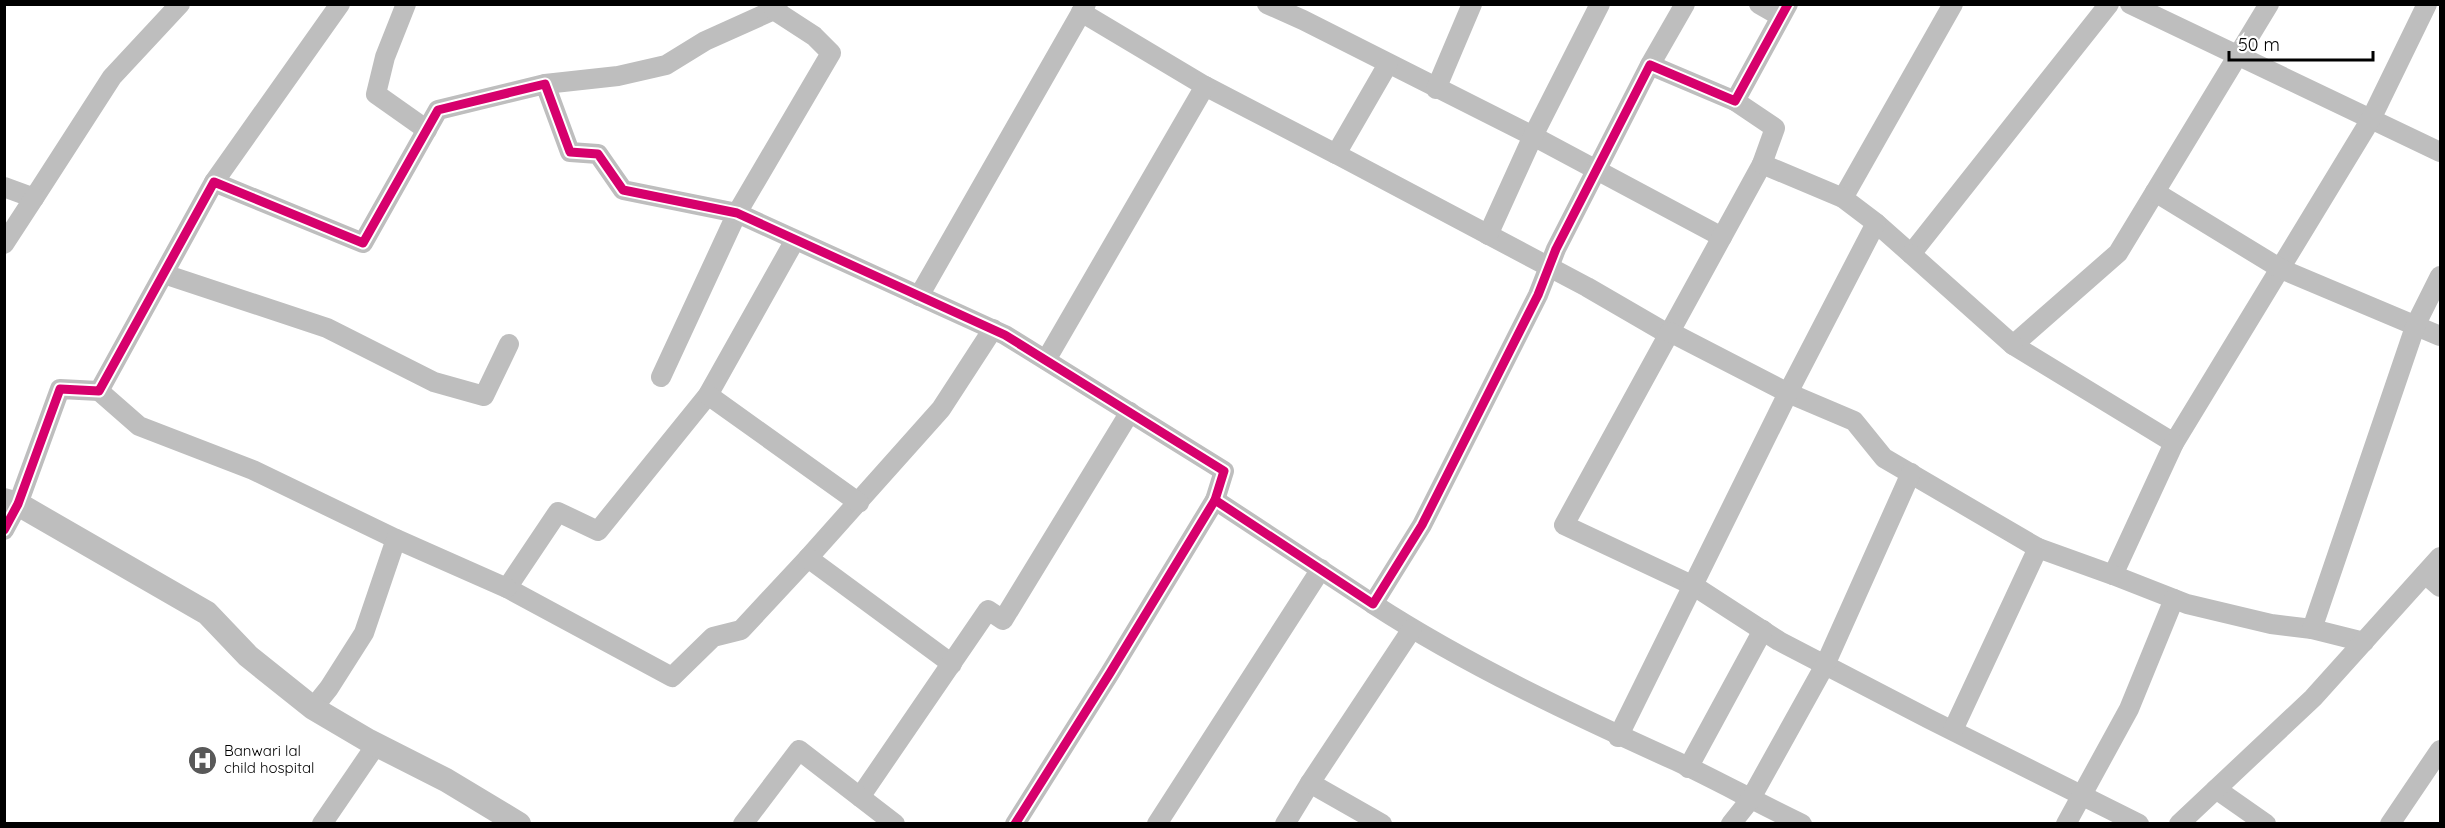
<svg xmlns="http://www.w3.org/2000/svg" width="2445" height="828" viewBox="0 0 2445 828" font-family="Quicksand,sans-serif">
<style>
.lines{fill:none;stroke-linecap:round;stroke-linejoin:round}
.minor{stroke:#bebebe;stroke-width:20}
.tertiary{stroke:#bebebe;stroke-width:24}
.cycleway-casing{stroke:#fff;stroke-width:13}
.cycleway{stroke:#d6006c;stroke-width:9}
.labels{text-anchor:middle;stroke-width:4.5;stroke-linejoin:round;paint-order:stroke}
.poi-label{font-size:15px;fill:#000;stroke:#fff;text-anchor:start}
</style>
<rect width="100%" height="100%" fill="#fff"/>
<g class="lines">
<g class="minor">
<path d="M406 4 385 57 376 94 427 130"/>
<path d="M1267 4 1303 20 1533 136 1722 237"/>
<path d="M1759 4 1780 16"/>
<path d="M2130 4 2440 152"/>
<path d="M2269 4 2118 253 2013 345 2174 443 2371 119 2427 4"/>
<path d="M1081 12 1205 86 1336 154"/>
<path d="M1388 64 1336 154 1587 287 1668 334"/>
<path d="M1650 65 1685 4"/>
<path d="M545 84 618 76 666 65 705 41 774 10"/>
<path d="M1436 89 1472 4"/>
<path d="M1762 164 1564 525 1694 586 1779 641 1929 719 2139 824"/>
<path d="M214 182 340 4"/>
<path d="M4 187 34 198 112 77 180 4"/>
<path d="M2155 192 2281 269 2440 336"/>
<path d="M1843 198 1953 4"/>
<path d="M1876 223 1911 254 2109 4"/>
<path d="M1488 235 1533 136 1600 4"/>
<path d="M795 240 708 395 598 531 558 512 507 588 672 677 713 637 741 630 808 558 941 409 993 329"/>
<path d="M4 244 34 198"/>
<path d="M1911 254 2013 345"/>
<path d="M164 274 327 328 434 382 484 396 509 344"/>
<path d="M919 296 1086 4"/>
<path d="M1670 332 1788 393 1854 421 1884 458 2038 548"/>
<path d="M1046 360 1205 86"/>
<path d="M661 377 737 213 831 53 814 36 774 10 778 4"/>
<path d="M99 391 139 426 253 470 396 539"/>
<path d="M708 395 859 503"/>
<path d="M2174 443 2113 575 2187 604 2271 624 2312 629"/>
<path d="M4 530 18 504 60 389 99 391 214 182 363 243 438 110 545 84 570 152 598 154 623 190 737 213 1005 335 1224 471 1215 500"/>
<path d="M808 558 952 664"/>
<path d="M2425 574 2440 587"/>
<path d="M1373 604C1467 665 1574 715 1676 761 1718 781 1760 804 1802 824"/>
<path d="M2364 642 2312 629 2416 324 2440 276"/>
<path d="M313 708 329 688 364 633 396 539 507 588"/>
<path d="M1953 730 2038 548 2113 575"/>
<path d="M1618 737 1792 385 1876 223 1843 198 1762 164 1775 128 1735 101"/>
<path d="M1688 768 1763 630"/>
<path d="M2216 789 2266 824"/>
<path d="M860 797 988 610 1003 620 1130 412"/>
<path d="M322 824 376 745"/>
<path d="M743 824 799 750 895 824"/>
<path d="M1015 824 1110 673 1215 500 1373 604 1422 525 1538 295 1556 249 1650 65 1735 101 1788 4"/>
<path d="M1157 824 1321 569"/>
<path d="M1285 824 1310 783"/>
<path d="M1382 824 1310 783 1412 629"/>
<path d="M1731 824 1750 800 1825 665 1911 473"/>
<path d="M2066 824 2129 709 2174 599"/>
<path d="M2179 824 2313 698 2440 557"/>
<path d="M2390 824 2440 750"/>
</g>
<path class="tertiary" d="M4 500 18 504 207 613 248 656 313 708 369 741 446 780 519 824"/>
<defs>
<g id="cycleway">
<path d="M4 530 18 504 60 389 99 391 214 182 363 243 438 110 545 84 570 152 598 154 623 190 737 213 1005 335 1224 471 1215 500"/>
<path d="M1015 824 1110 673 1215 500 1373 604 1422 525 1538 295 1556 249 1650 65 1735 101 1788 4"/>
</g>
</defs>
<use href="#cycleway" class="cycleway-casing"/>
<use href="#cycleway" class="cycleway"/>
</g>
<defs>
<symbol id="hospital-disc" viewBox="-11 -11 22 22"><circle r="9.5" fill="#595959" stroke="#fff"/><path d="M-5-5h3v3.5h4V-5h3V5h-3V1.5h-4V5h-3Z" fill="#fff"/></symbol>
</defs>
<g fill-rule="evenodd">
<use href="#hospital-disc" x="186" y="744" width="33" height="33"/>
</g>
<g class="labels">
<g class="poi-label">
<text x="224" y="756">Banwari lal<tspan x="224" dy="17">child hospital</tspan></text>
</g>
</g>
<rect width="2445" height="828" fill="none" stroke="#000000" stroke-width="12"/>
<path d="M2229 51v9h144v-9" fill="none" stroke="#000000" stroke-width="3"/>
<text x="2238" y="51" font-size="18" fill="#000000" stroke="#ffffff" stroke-width="4.5" paint-order="stroke">50 m</text>
</svg>
